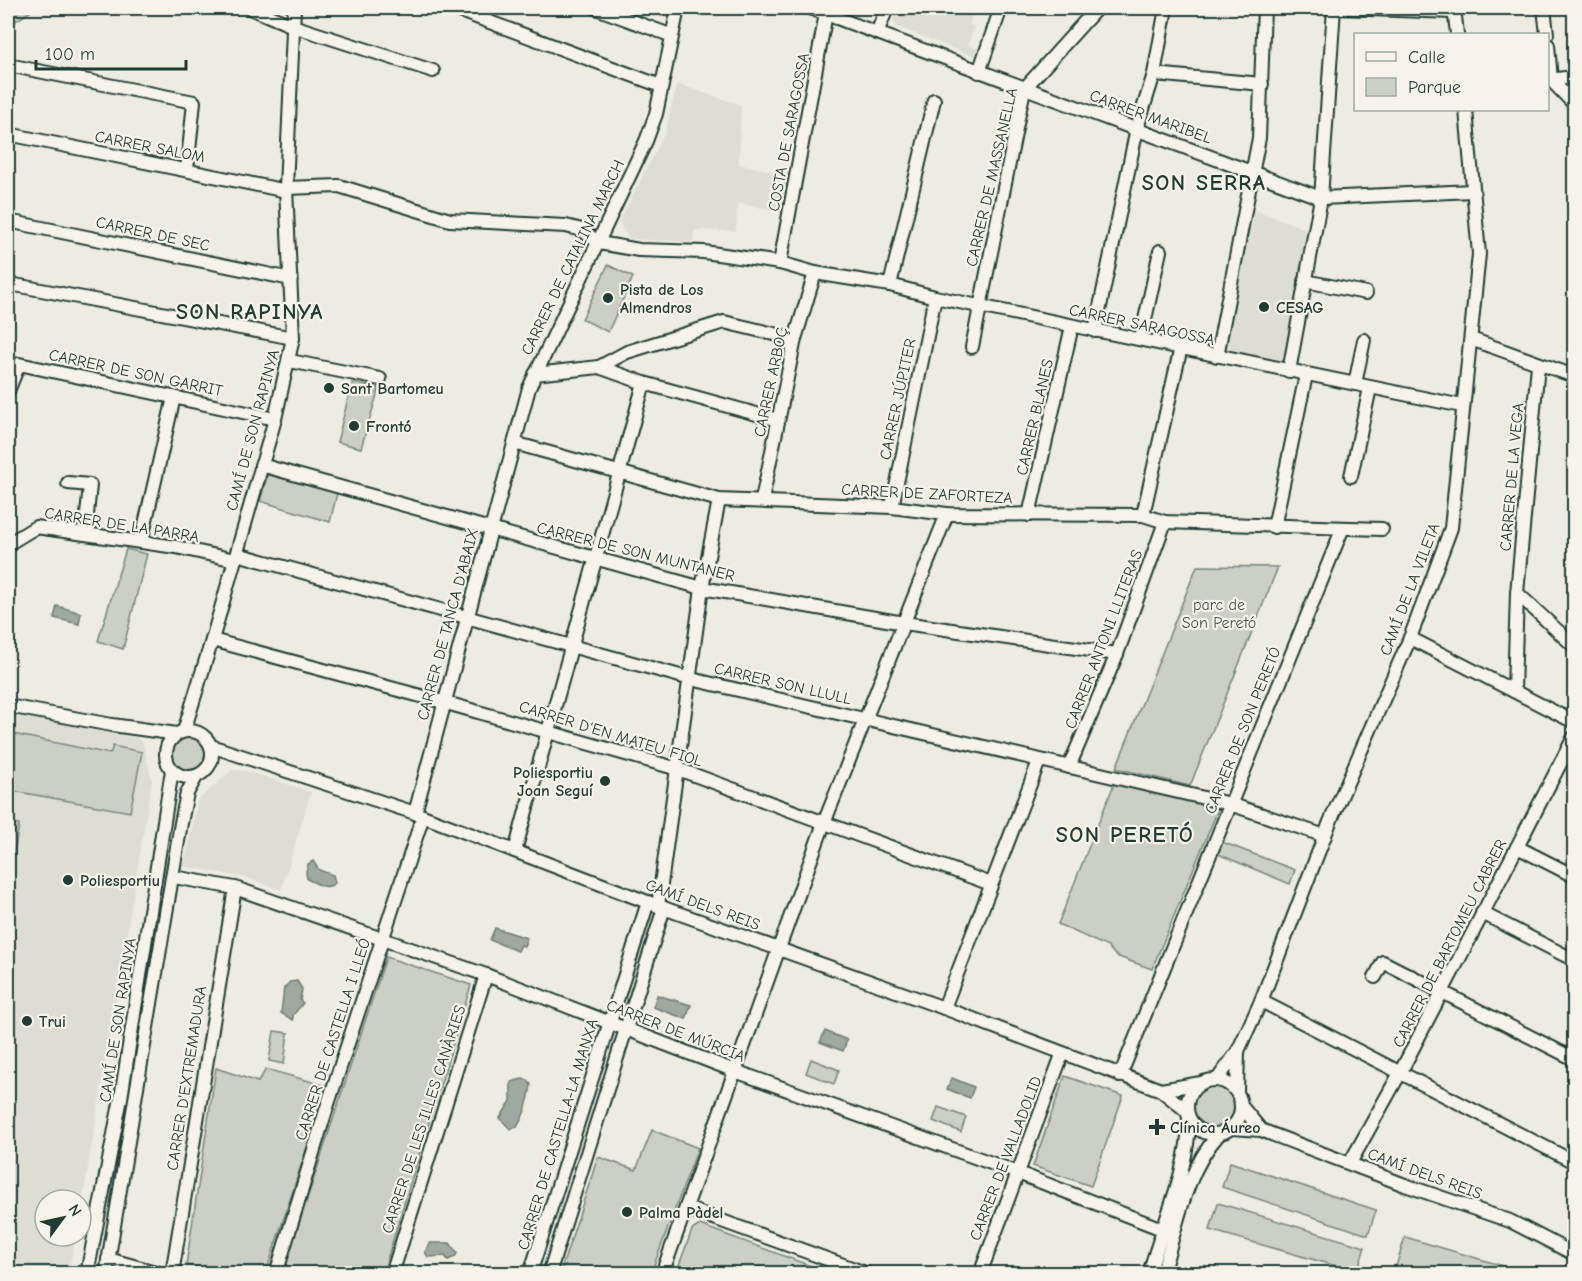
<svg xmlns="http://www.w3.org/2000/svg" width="1582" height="1281" viewBox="0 0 1582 1281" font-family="'Comic Neue',sans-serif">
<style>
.built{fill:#ddddd2}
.green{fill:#cccfc4;stroke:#76867c;stroke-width:1.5}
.water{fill:#9fa99f;stroke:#6c7e74;stroke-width:1.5}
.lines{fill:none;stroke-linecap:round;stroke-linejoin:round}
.minor-casing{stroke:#1f3d34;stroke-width:16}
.minor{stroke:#f7f3e8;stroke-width:12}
.poi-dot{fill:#1f3d34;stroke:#f7f3e8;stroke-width:2}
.labels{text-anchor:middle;stroke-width:4.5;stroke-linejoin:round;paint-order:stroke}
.street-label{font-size:16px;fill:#1f3d34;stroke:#f7f3e8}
.poi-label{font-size:16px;font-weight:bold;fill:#1f3d34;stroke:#f7f3e8;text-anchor:start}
.park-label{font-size:16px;fill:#425a51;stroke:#f7f3e8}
.district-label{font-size:22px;font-weight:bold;letter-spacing:1.5px;fill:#1f3d34;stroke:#f7f3e8}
</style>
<rect width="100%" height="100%" fill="#eeece1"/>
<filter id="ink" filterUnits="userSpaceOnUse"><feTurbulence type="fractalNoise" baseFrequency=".0167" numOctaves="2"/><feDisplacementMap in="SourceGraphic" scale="12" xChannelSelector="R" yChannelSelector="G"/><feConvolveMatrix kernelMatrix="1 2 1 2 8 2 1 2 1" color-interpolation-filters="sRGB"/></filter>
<g filter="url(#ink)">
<g class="built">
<path d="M897 8H974L969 25 974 27 968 45 979 50 975 57 897 27 893 19Z"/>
<path d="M677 84 741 105 739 164 793 176 784 212 738 203 736 231 694 230 693 242 629 239 619 222 665 133Z"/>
<path d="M1255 210 1312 231 1285 362 1280 365 1226 353 1223 349Z"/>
<path d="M8 714 137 738 143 743 152 781 81 1210V1200H45V1236H76L68 1273H8Z"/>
<path d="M232 770 246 771 311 792 281 890 247 878 184 866 198 800Z"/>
</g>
<g class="green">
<path d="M8 8H36L8 26Z"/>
<path d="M608 265 633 277 608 332 582 319Z"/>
<path d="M352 383 379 388 361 448 337 442Z"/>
<path d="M268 474 337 493 330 522 260 501Z"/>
<path d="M126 549 147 554 123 649 98 641Z"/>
<path d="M1197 566 1278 567 1190 786 1116 768Z"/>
<path d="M8 733 110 754 113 746 142 752 130 812 8 790Z"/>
<circle cx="189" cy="756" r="18"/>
<path d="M1114 784 1219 807 1152 969 1116 956 1108 947 1058 924Z"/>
<path d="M8 823 19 825 13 858 8 857Z"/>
<path d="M1222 842 1295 870 1290 884 1218 854Z"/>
<path d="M386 957 471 985 383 1273H283Z"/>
<path d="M274 1031 288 1033 284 1064 269 1061Z"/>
<path d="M811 1059 839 1070 834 1084 806 1073Z"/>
<path d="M216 1068 258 1082 266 1069 327 1086 266 1273H234L186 1265Z"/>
<path d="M1065 1076 1123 1096 1091 1186 1033 1166Z"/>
<circle cx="1216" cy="1107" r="22"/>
<path d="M938 1107 966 1117 961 1132 933 1121Z"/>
<path d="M652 1130 698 1148 651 1273H560L598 1157 636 1170Z"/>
<path d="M1230 1162 1376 1210 1368 1235 1222 1187Z"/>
<path d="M1218 1203 1365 1247 1357 1272 1210 1230Z"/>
<path d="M700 1225 830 1273H676L692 1230Z"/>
<path d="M1405 1237 1527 1273H1394Z"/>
</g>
<g class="water">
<path d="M57 606 81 613 79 624 54 618Z"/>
<path d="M313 861 319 870 333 875 335 883C326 891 317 883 307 879L306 872 308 864Z"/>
<path d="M495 928 527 938 524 946 521 945 518 951 490 940Z"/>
<path d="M297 981 302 989 300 1000 303 1003 293 1015V1020L281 1013 284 988 290 982Z"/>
<path d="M657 995 691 1005 686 1019 653 1007Z"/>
<path d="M825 1031 847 1040 843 1051 820 1042Z"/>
<path d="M952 1078 974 1087 970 1098 947 1089Z"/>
<path d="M522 1079 528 1080 531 1085C529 1099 525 1115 517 1127L510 1129 500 1118 511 1101V1082Z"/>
<path d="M430 1243H450L457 1253 455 1257 448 1260 445 1256 428 1257 425 1252Z"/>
</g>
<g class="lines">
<defs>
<g id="minor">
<path d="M250 8 293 26 433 71"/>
<path d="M452 8 661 86"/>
<path d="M596 8 670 35"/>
<path d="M810 8 1321 198 1473 191"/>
<path d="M1341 8 1454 12"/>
<path d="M1454 8 1457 34"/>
<path d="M1544 8 1547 34"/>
<path d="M877 33 887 8"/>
<path d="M1548 45 1551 80 1574 104"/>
<path d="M8 65 194 102 187 170"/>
<path d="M979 72 1001 8"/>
<path d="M1154 74 1262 84"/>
<path d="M1548 80 1574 77"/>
<path d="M8 134 287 191"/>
<path d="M286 188 339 186 450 220 566 226 582 230 599 243 639 250 704 252 780 263 815 273 890 285 935 297 1462 406"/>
<path d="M8 221 291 279"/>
<path d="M780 263 827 8"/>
<path d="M1305 281 1366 293"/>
<path d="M10 284 293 338"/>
<path d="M890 285 934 100"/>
<path d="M1095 331 1137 128 1154 74 1166 8"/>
<path d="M1141 338 1160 251"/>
<path d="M1471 339 1574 376"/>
<path d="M972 347 1024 89 1097 8"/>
<path d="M1217 356 1259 138 1264 8"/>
<path d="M290 361 380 379"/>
<path d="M599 367 644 383 778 420"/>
<path d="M1289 371 1321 198 1334 8"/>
<path d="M535 374 599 367 627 352 724 322 795 339"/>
<path d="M1355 384 1364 340"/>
<path d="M8 391 19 364 275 419"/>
<path d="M514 443 719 500 892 507 947 514 1143 515 1165 522 1382 529"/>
<path d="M261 465 702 588 904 623 1117 654"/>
<path d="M1351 476 1370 388"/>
<path d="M68 483 90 485 85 534"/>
<path d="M762 500 795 339 815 273"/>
<path d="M892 507 935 297"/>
<path d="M1029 515 1072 326"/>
<path d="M1143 515 1181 347"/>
<path d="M1274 527 1306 375"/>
<path d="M141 542 174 397"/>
<path d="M8 544 36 527 176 547 235 560"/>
<path d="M237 554 691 679 1230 804 1325 836"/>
<path d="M1517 593 1574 646"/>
<path d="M1410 638 1574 722"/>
<path d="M212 640 443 702 678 769 991 884"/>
<path d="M1514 691 1517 593 1538 365"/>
<path d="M8 706 112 725 177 734"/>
<circle cx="189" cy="754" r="23"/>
<path d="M184 731 212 640 275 419 293 338 286 188 294 8"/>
<path d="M211 746 415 813 658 906 944 1008 1161 1090 1187 1111"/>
<path d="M1069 767 1117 654 1165 522"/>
<path d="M415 813 529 388 646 141 656 114 678 8"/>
<path d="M1517 847 1574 876"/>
<path d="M515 851 644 383"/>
<path d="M174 877 235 888 486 975 735 1071 1005 1168 1162 1229"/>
<path d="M658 906 702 588 719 500"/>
<path d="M1482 913 1574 960"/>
<path d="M1375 977 1383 962 1574 1059"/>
<path d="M1261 1001 1574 1162"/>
<path d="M944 1008 1039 761"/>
<path d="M1120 1076 1342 530"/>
<circle cx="1214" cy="1107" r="27"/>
<path d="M1217 1080 1238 1051 1261 1001 1330 822 1410 638 1451 528 1479 254 1466 110"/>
<path d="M1161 1090 1201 1083"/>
<path d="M1237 1092 1238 1051"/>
<path d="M1242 1107 1261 1130"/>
<path d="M1233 1128 1261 1130 1405 1185 1510 1221 1574 1254"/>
<path d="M1350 1163 1400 1073 1574 737"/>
<path d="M686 1208 868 1274"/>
<path d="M108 1259 163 1274"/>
<path d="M87 1274 121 1098 172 770"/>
<path d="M106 1274 181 823 187 793 196 777"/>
<path d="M172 1274 235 888"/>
<path d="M276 1274 327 1107 423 816"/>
<path d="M392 1274 486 975"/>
<path d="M530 1274 648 902"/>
<path d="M549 1274 664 908"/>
<path d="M662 1274 824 823 947 514"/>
<path d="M980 1274 1062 1055"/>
<path d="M1149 1274C1162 1227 1190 1165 1189 1118"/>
<path d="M1162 1274C1177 1227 1185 1171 1219 1134"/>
</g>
</defs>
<use href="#minor" class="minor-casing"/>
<use href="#minor" class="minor"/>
</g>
</g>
<g class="poi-dot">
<circle cx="608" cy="298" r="6"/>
<circle cx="1264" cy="307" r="6"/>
<circle cx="329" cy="388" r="6"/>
<circle cx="354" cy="426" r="6"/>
<circle cx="605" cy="781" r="6"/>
<circle cx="68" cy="880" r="6"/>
<circle cx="27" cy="1021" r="6"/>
<path d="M1154 1118h6v6h6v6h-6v6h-6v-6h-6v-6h6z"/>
<circle cx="627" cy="1212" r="6"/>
</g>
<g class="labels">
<g class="street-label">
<text transform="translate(1151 116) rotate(20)" y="6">CARRER MARIBEL</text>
<text transform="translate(788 132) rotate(-79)" y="6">COSTA DE SARAGOSSA</text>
<text transform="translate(150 146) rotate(11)" y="6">CARRER SALOM</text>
<text transform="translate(991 177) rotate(-77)" y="6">CARRER DE MASSANELLA</text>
<text transform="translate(153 233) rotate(12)" y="6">CARRER DE SEC</text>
<text transform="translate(572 257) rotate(-64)" y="6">CARRER DE CATALINA MARCH</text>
<text transform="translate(1142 324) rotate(12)" y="6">CARRER SARAGOSSA</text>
<text transform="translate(136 372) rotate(12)" y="6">CARRER DE SON GARRIT</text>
<text transform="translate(770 382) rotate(-78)" y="6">CARRER ARBOÇ</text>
<text transform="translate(897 399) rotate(-78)" y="6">CARRER JÚPITER</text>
<text transform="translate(1034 417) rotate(-77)" y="6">CARRER BLANES</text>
<text transform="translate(252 430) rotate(-75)" y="6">CAMÍ DE SON RAPINYA</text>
<text transform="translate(1511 477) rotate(-85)" y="6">CARRER DE LA VEGA</text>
<text transform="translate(927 493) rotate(3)" y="6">CARRER DE ZAFORTEZA</text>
<text transform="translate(122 524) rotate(9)" y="6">CARRER DE LA PARRA</text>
<text transform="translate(636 551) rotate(14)" y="6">CARRER DE SON MUNTANER</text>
<text transform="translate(1409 589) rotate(-69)" y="6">CAMÍ DE LA VILETA</text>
<text transform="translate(447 624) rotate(-75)" y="6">CARRER DE TANCA D'ABAIX</text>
<text transform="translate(1103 639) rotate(-69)" y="6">CARRER ANTONI LLITERAS</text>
<text transform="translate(783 683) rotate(13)" y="6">CARRER SON LLULL</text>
<text transform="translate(1242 730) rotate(-68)" y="6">CARRER DE SON PERETÓ</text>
<text transform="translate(611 733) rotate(17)" y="6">CARRER D'EN MATEU FIOL</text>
<text transform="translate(703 904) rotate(20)" y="6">CAMÍ DELS REIS</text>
<text transform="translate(1449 943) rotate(-63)" y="6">CARRER DE BARTOMEU CABRER</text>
<text transform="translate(117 1020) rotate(-81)" y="6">CAMÍ DE SON RAPINYA</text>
<text transform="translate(676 1030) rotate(21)" y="6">CARRER DE MÚRCIA</text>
<text transform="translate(332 1039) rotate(-72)" y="6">CARRER DE CASTELLA I LLEÓ</text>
<text transform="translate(186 1078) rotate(-81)" y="6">CARRER D'EXTREMADURA</text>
<text transform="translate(423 1119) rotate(-72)" y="6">CARRER DE LES ILLES CANÀRIES</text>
<text transform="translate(557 1134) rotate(-73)" y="6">CARRER DE CASTELLA-LA MANXA</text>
<text transform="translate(1005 1158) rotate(-69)" y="6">CARRER DE VALLADOLID</text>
<text transform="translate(1425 1173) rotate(20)" y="6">CAMÍ DELS REIS</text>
</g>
<g class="poi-label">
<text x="620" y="295">Pista de Los<tspan x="620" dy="18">Almendros</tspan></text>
<text x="1276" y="313">CESAG</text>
<text x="341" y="394">Sant Bartomeu</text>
<text x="366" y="432">Frontó</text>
<text x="593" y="778" text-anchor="end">Poliesportiu<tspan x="593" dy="18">Joan Seguí</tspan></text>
<text x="80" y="886">Poliesportiu</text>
<text x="39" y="1027">Trui</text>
<text x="1170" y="1133">Clínica Áureo</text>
<text x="639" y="1218">Palma Pàdel</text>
</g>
<g class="park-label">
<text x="1219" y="610">parc de<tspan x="1219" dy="18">Son Peretó</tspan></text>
</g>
<g class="district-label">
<text x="1204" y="190">SON SERRA</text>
<text x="250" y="319">SON RAPINYA</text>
<text x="1125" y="842">SON PERETÓ</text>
</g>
</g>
<rect width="1582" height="1281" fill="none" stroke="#f7f3e8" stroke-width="30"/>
<rect x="15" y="15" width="1552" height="1251" fill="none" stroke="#1f3d34" stroke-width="2" filter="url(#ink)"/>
<rect x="1354" y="33" width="195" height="78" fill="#f7f3e8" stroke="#a1aaa0" stroke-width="1.5"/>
<rect x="1366" y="52" width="30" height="9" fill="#f7f3e8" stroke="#a1aaa0" stroke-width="1.5"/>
<text x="1408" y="63" font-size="18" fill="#1f3d34">Calle</text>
<rect x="1366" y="78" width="30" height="18" fill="#cccfc4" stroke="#a1aaa0" stroke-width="1.5"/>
<text x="1408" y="93" font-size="18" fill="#1f3d34">Parque</text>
<g transform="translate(63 1218) rotate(57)"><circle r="28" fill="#f7f3e8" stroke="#a1aaa0" stroke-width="1.5"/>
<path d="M0-4.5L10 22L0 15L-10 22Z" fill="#1f3d34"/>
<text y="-9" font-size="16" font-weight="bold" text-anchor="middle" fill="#1f3d34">N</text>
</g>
<path d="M36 60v9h150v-9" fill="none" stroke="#1f3d34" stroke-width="3"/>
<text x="45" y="60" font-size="18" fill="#1f3d34" stroke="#f7f3e8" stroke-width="4.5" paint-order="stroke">100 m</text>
</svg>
